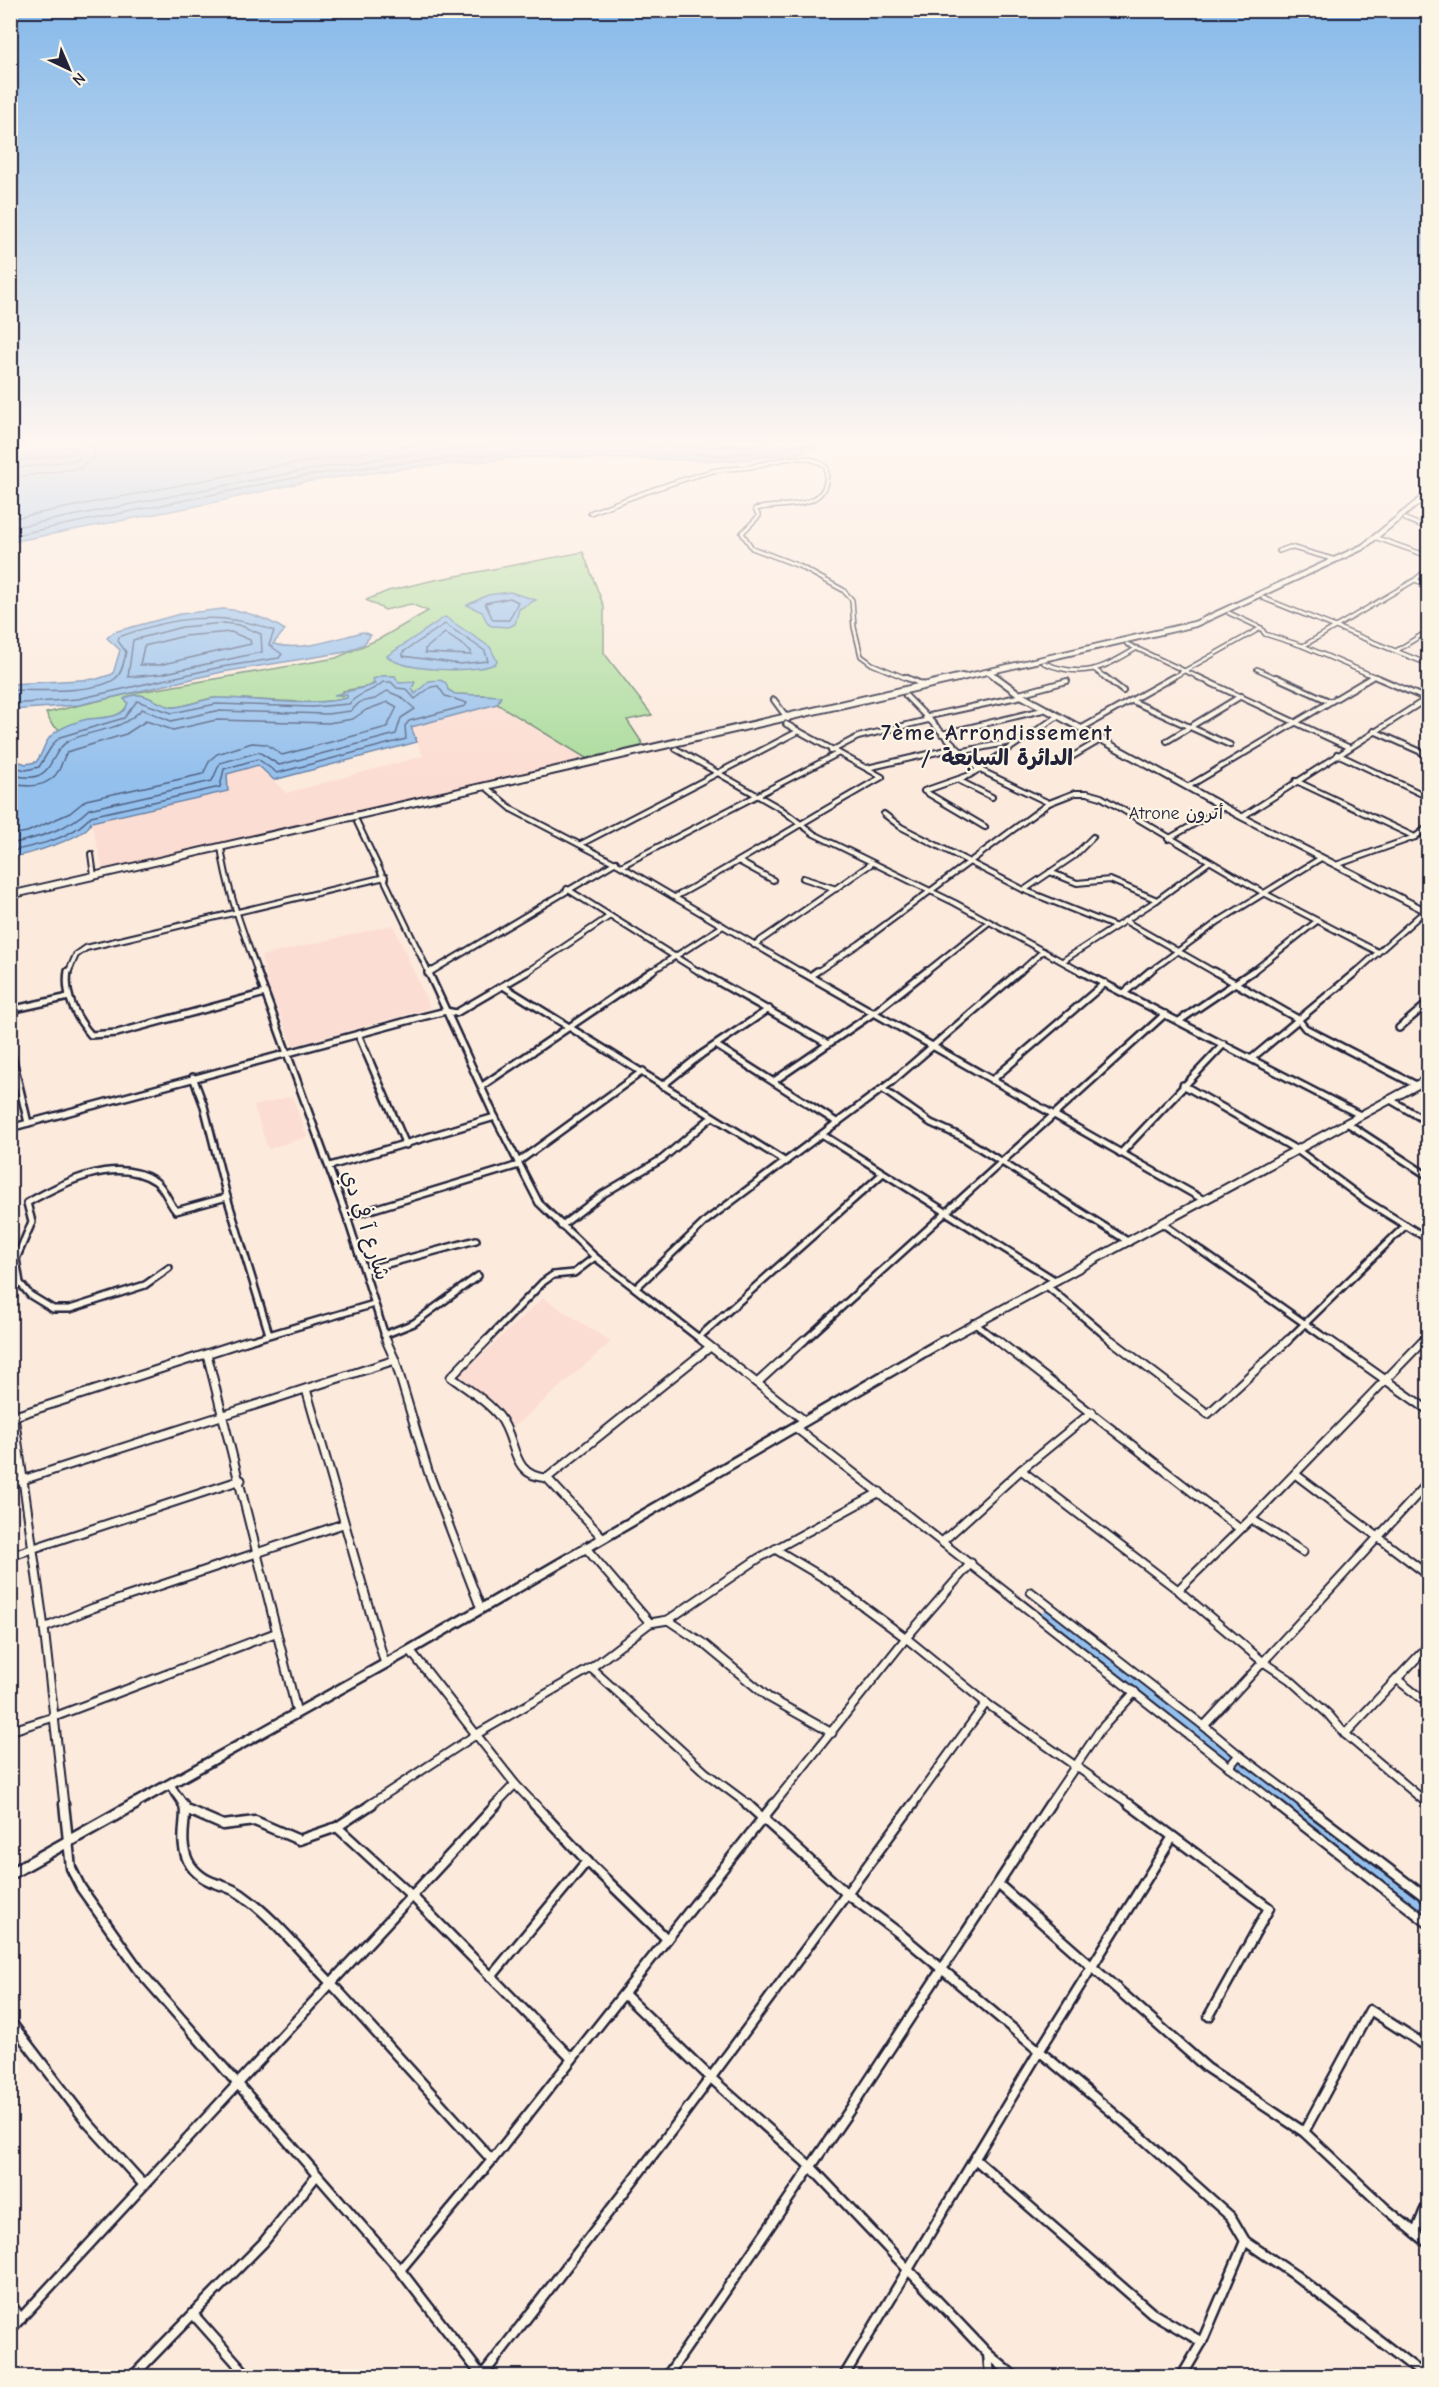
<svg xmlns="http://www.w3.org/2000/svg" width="1439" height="2387" viewBox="0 0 1439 2387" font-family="'Comic Neue','Playpen Sans Arabic',sans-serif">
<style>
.built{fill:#fcddd3}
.green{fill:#abdc9d;stroke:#667f6c;stroke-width:1.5}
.water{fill:#94c0ed;stroke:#6681a6;stroke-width:1.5}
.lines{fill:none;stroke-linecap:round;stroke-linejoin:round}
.shore{stroke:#506182;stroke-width:1.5}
.canal-far1{stroke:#94c0ed;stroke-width:8}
.canal{stroke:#94c0ed;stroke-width:10}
.minor-far4-casing{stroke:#22223b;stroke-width:6}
.minor-far3-casing{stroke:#22223b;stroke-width:8}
.minor-far2-casing{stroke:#22223b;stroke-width:10}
.minor-far1-casing{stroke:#22223b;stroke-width:11}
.minor-casing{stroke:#22223b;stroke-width:13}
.tertiary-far4-casing{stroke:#22223b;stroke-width:8}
.tertiary-far3-casing{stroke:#22223b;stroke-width:9}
.tertiary-far2-casing{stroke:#22223b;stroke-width:11}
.tertiary-far1-casing{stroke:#22223b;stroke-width:13}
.tertiary-casing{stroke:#22223b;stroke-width:15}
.secondary-far1-casing{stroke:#22223b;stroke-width:8}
.secondary-casing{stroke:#22223b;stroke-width:10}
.minor-far4{stroke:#fcf5e5;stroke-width:3}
.minor-far3{stroke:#fcf5e5;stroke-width:4}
.minor-far2{stroke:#fcf5e5;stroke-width:5}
.minor-far1{stroke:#fcf5e5;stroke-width:7}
.minor{stroke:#fcf5e5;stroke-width:8}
.tertiary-far4{stroke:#fcf5e5;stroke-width:4.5}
.tertiary-far3{stroke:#fcf5e5;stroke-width:5}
.tertiary-far2{stroke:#fcf5e5;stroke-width:7}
.tertiary-far1{stroke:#fcf5e5;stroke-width:8}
.tertiary{stroke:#fcf5e5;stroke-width:10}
.secondary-far1{stroke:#fcf5e5;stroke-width:4.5}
.secondary{stroke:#fcf5e5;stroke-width:6}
.labels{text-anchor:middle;stroke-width:4.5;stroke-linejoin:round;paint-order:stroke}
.far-neighbourhood-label{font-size:18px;fill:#22223b;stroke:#fcf5e5}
.street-label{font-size:21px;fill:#22223b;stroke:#fcf5e5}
.far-district-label{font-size:22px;font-weight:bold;letter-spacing:1.5px;fill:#22223b;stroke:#fcf5e5}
</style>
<rect width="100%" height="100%" fill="#fceadd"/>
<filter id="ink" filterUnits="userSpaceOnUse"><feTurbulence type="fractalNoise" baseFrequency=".0167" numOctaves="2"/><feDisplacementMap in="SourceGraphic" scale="12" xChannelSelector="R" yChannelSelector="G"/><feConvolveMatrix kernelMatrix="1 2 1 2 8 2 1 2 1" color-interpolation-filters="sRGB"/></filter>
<g filter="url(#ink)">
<g class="built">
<path d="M497 704 589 760 103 869 91 822 228 791 227 774 258 765 286 793 423 756 411 727Z"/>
<path d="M393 925 430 1008 293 1046 270 992 261 956Z"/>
<path d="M292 1096 307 1137 268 1149 254 1106Z"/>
<path d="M543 1298 611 1342 514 1427 460 1375Z"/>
</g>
<path class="green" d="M583 552 604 607V653L652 715 627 720 645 747 589 760 497 704 501 696 455 694 446 688 415 694 412 688 414 682 398 683 395 676H382L370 686 343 691 341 696 347 695 348 698C313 707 254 698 217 698 204 697 182 709 172 707 154 704 143 687 124 699L128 703C123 720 101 717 87 720 78 721 69 726 60 730L52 725 46 713 128 694 336 658 381 638 428 611 411 604 385 610 366 600 388 591 430 581Z"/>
<g class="water">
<path d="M87 444H827L803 452 733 461 528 457 408 468 304 482 207 504 11 542V456Z"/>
<path d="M510 592 536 600 519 609 515 624 509 627 492 626 488 624 482 612 467 605 488 595Z"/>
<path d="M223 609C244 610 268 619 285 630L273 644C303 652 334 639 363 632L371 635 364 644 346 652 222 672 79 705 11 710V684L97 679 113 674 120 650 107 638 114 632 180 614Z"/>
<path d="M445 617 490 647 497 661 495 664C475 673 402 672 387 656Z"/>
<path d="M382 676H395L399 683 415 682 412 688 415 694 429 681 440 680 446 683 448 690 455 694 501 696 497 704 411 727 417 742 274 780 258 765 227 774 228 791 91 822C89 837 27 855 11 857V759L26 764 36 762C44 753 43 742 53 734 62 727 77 721 88 719 101 717 123 720 128 703L124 699C142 688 154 703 171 707 181 709 204 698 217 698 257 698 308 708 347 698V695H334L370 686 375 684 373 679Z"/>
</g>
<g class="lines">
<g class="shore">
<path d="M570 444C636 445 701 450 766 444"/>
<path d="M10 462 74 453 79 444"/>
<path d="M10 469 77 460 85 453 87 444"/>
<path d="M10 478 80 468 93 458 96 444"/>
<path d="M10 519 265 468 419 444"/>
<path d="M10 528C178 497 344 455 515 444"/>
<path d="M10 536 303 476 408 462 528 451 732 455 811 444"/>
<path d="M510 598 518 602 509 620H493L485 603Z"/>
<path d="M224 623 239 625 261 634 262 652 161 674 128 677 133 640 182 627Z"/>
<path d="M445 624 485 651 488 661 460 664 403 656V652Z"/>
<path d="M231 632 250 640 251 644 159 665H140L144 646 184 636Z"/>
<path d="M445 633 471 651V655L425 653V649Z"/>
<path d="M10 690C35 690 96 694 116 678 123 672 124 660 126 652L118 641 119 637C170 618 222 609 274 631L269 645 282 654 279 658 221 667 78 699 10 704"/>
<path d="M10 766 26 770 39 767 53 744 60 737 124 718 137 701 172 713 216 704 313 707 349 704C358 692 372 693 383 682H391L397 688 406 689 415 699 431 687 438 686 445 696 467 703 465 706 409 721 405 726 406 739 277 773 258 759 224 769 220 787 91 816C73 838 37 846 10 851"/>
<path d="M10 774C19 776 28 779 37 776 53 771 53 750 67 742 94 727 118 734 142 709L171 721 216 711 327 714 351 711 360 702 375 699 387 691 401 697 415 709 401 718 396 734 279 765 259 752 220 763 212 781 89 809C69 829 38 838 10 844"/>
<path d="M10 783C27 788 49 788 59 770 62 764 63 758 67 752L126 734 146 721 173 730 216 720 328 723 353 719 366 710 388 702 397 707 387 727 282 755 266 744 252 743 217 754 210 760 203 774 86 800 70 813 27 832 10 835"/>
</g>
<g class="canal-far1">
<path d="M1046 1614 1228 1756"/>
<path d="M1239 1763 1293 1805"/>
</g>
<g class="canal">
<path d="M1291 1804 1328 1833"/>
<path d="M1335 1838 1428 1909"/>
</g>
<defs>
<g id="minor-far4">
<path d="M590 513C631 497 671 482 713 471 725 468 738 469 750 467 774 462 805 449 826 467 833 513 783 502 755 509L759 516 742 533 752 548 799 566 843 590 852 600 854 627 861 656 872 664 908 679"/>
<path d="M1405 519 1428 528"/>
<path d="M1377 538 1428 556"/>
<path d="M1279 551 1290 547 1336 560"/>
<path d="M1415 580 1428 585"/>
<path d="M1263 598 1428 664"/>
<path d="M1229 613 1261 628 1265 634 1303 646 1380 679"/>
<path d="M1127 644 1202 679"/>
<path d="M1303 646 1415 580 1428 569"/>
<path d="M1396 651 1428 631"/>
<path d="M1044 663C1083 679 1103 669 1137 648"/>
<path d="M1094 669 1107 679"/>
<path d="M1257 669 1279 679"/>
<path d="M1170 679 1261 628"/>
<path d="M1369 679 1374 676"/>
</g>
<g id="minor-far3">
<path d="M905 677 926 686"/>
<path d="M1105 677 1123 691"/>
<path d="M1198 677 1348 747"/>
<path d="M1276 677 1329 701"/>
<path d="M1376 677 1427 699"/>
<path d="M1019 694 1067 681"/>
<path d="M906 696 978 769 1049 803"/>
<path d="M774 700 788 719"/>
<path d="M1132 701 1230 745"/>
<path d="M925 717 1022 696"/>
<path d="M1082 728 1173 677"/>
<path d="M1374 731 1428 755"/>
<path d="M942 734 1047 709"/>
<path d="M1167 741 1241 696"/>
<path d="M676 749 781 809 814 834 955 903 1083 973"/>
<path d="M831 751 858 737 928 720"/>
<path d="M959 752 1021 740"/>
<path d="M1337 754 1428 797"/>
<path d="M1068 759 1102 739"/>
<path d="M867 768 955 748"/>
<path d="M958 780 992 797"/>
<path d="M1296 781 1415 837"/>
<path d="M1189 786 1372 677"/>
<path d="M487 788 513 810 621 866 803 973"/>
<path d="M884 814 901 827 1024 890 1114 926"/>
<path d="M1242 817 1428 698"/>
<path d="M357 822 429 973"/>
<path d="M985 827 924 791 970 775 1058 716"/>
<path d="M1168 839 1224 807"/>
<path d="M581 844 797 732"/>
<path d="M221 847C227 891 243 931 258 973"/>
<path d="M91 854 94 876"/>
<path d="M740 862 773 880"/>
<path d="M1336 865 1415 837 1428 827"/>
<path d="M621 866 837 754"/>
<path d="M1050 872 1077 883 1110 880 1157 900"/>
<path d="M803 878 836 889"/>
<path d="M567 889 701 973"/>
<path d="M1024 890 1074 856 1093 837"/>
<path d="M675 897C745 859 812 816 882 777L786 724"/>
<path d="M1125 921 1216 973"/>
<path d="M754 945 871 864"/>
<path d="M1064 960 1157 900 1209 862"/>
<path d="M68 973 76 955 86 948 385 877"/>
<path d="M429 973 616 862"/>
<path d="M525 973 610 916"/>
<path d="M649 973 723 926"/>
<path d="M815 973 859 944 1049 803 1075 793H1087L1101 797 1262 892 1378 952"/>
<path d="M925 973 988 923"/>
<path d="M1019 973 1043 951"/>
<path d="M1148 973 1219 921 1321 858"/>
<path d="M1251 973 1317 921"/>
<path d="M1355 973 1428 908"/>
</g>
<g id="minor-far2">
<path d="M68 971C64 995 76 1018 91 1035L117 1033 265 993"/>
<path d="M257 971 347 1217 387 1342"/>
<path d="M428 971 495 1117 539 1203 595 1257 704 1342"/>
<path d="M699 971 828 1044"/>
<path d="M800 971 1204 1200"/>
<path d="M1080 971 1360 1115"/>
<path d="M1214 971 1298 1019 1305 1028 1416 1085"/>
<path d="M428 973 431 971"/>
<path d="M810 976 817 971"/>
<path d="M503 986 786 1162"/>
<path d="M1124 993 1150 971"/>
<path d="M10 1010 69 997"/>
<path d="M1179 1021 1253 971"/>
<path d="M1399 1028 1428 1003"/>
<path d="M358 1034 406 1145"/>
<path d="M717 1046 838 1123"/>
<path d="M10 1047 28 1123"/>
<path d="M1251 1059 1357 971"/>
<path d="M193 1077 204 1106 227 1197 269 1334"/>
<path d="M992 1080 1105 983"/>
<path d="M774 1081 875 1012 927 971"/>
<path d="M1183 1085 1297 1150 1366 1201 1428 1239"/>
<path d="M482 1086 652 971"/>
<path d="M662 1086 702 1054 769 1009"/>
<path d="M882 1089 931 1123 962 1137 1129 1242"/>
<path d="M1389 1099 1428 1122"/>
<path d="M1347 1123 1428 1176"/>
<path d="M10 1128 422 1017 446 1011 456 1013 528 971"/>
<path d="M823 1135 1056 1281"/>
<path d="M1120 1154 1224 1044"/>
<path d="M518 1162 643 1071"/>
<path d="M330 1166 495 1117"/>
<path d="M347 1217 519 1165"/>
<path d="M1163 1224 1331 1342"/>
<path d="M561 1226 603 1194 662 1159 712 1117"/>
<path d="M16 1259 20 1283 30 1295 53 1309H70L145 1285 169 1268"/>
<path d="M10 1261 16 1259 32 1222 27 1203C62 1183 115 1155 155 1181 165 1188 168 1202 176 1211L227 1197"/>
<path d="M365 1270 476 1240"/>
<path d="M1047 1286 1113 1342"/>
<path d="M637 1287 707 1220 890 1083 1020 971"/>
<path d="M974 1323 999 1342"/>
<path d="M384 1335 414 1323 478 1276"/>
<path d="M699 1337 881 1175"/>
<path d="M245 1342 374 1304"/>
<path d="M485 1342 543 1282 553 1275 574 1273 595 1257"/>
<path d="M803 1342 1165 1014"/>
<path d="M1286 1342 1406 1225"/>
<path d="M1422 1342 1428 1336"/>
</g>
<g id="minor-far1">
<path d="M386 1340 395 1360 428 1471 481 1609"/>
<path d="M487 1340 451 1377C467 1389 486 1400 499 1416 518 1439 509 1476 547 1478L710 1347"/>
<path d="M702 1340 805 1421"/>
<path d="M997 1340 1240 1529"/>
<path d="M1111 1340 1208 1414 1288 1340"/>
<path d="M1329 1340 1428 1410"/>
<path d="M207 1354 297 1713"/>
<path d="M757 1383 804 1340"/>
<path d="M306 1389 385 1664"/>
<path d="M14 1416 44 1628 64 1805"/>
<path d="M12 1417 249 1340"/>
<path d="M796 1428 1278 1805"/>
<path d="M1021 1470 1178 1590 1262 1661 1289 1679 1328 1714 1345 1734 1428 1804"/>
<path d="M1295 1474 1428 1575"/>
<path d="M547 1478 603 1538"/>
<path d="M10 1484 395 1360"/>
<path d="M1251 1519 1303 1552"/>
<path d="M943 1541 1021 1470 1092 1412"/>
<path d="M585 1547 650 1623"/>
<path d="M775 1549 829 1581 906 1638 986 1703 1131 1805"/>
<path d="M10 1556 241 1480"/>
<path d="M1178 1590 1251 1519 1424 1340"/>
<path d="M1031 1592 1204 1726"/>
<path d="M668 1620 704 1644 768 1697 832 1733"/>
<path d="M44 1628 93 1608 343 1524"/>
<path d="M410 1650 515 1784 535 1805"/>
<path d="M591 1668 706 1773 749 1805"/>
<path d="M1398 1680 1428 1704"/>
<path d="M10 1731 54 1717 275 1633"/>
<path d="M1345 1734 1428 1646"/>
<path d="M1239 1755 1204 1726 1428 1483"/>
<path d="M1229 1767 1239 1755 1305 1805"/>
<path d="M170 1785 184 1805"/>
<path d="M369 1805 477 1734 591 1668 650 1623 668 1620 759 1558 880 1492"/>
<path d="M495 1805 515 1784"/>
<path d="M773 1805 906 1638 971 1563"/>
<path d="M912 1805 986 1703"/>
<path d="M1049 1805 1100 1730 1135 1692"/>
</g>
<g id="minor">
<path d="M64 1804 71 1868 81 1888 142 1974 400 2270 492 2160 774 1804"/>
<path d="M183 1804C190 1814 175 1842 191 1866 207 1887 225 1882 242 1895 276 1919 302 1954 331 1983L497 1804"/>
<path d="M534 1804 587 1861 667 1939"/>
<path d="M747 1804 846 1893 899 1933 1138 2134 1231 2217 1245 2241 1295 2275 1425 2376"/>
<path d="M1129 1804 1269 1908 1209 2016"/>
<path d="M1276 1804 1428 1923"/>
<path d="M1303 1804 1428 1899"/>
<path d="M186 1809 223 1825 255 1821 299 1840 337 1827 412 1896 572 2059"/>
<path d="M337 1827 372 1804"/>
<path d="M998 1884 1207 2068 1304 2132 1384 2207 1428 2243"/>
<path d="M491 1977 587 1861"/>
<path d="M624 1994 712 2079 811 2167 988 2354 1014 2376"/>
<path d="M10 2026 13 2025 87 2122 143 2184"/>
<path d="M1304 2132 1370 2010 1428 2047"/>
<path d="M975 2159 1152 2313 1202 2342"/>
<path d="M1416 2232 1428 2202"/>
<path d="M400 2270 482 2376"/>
<path d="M10 2303 21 2319"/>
<path d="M193 2314 263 2243 317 2175"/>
<path d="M10 2330 331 1983 492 2160"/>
<path d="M988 2354 990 2376"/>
<path d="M133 2376 193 2314 248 2376"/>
<path d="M482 2376 675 2126 913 1804"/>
<path d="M667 2376 849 2111 1050 1804"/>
<path d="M844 2376 1040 2050 1172 1838"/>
<path d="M1182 2376 1202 2342 1245 2241"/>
</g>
<path id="tertiary-far4" d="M989 672 998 679"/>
<path id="tertiary-far3" d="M996 677 1022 696 1242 817 1428 912"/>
<path id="tertiary-far2" d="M942 1342 1428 1079"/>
<path id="tertiary-far1" d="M132 1805 410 1650 945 1340"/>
<path id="tertiary" d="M10 1874 135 1804"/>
<path id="secondary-far1" d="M956 679 1195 624 1363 547 1428 494"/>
<path id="secondary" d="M10 895 962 677"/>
</defs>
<use href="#minor-far4" class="minor-far4-casing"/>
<use href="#minor-far3" class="minor-far3-casing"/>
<use href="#minor-far2" class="minor-far2-casing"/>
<use href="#minor-far1" class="minor-far1-casing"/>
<use href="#minor" class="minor-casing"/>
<use href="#tertiary-far4" class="tertiary-far4-casing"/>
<use href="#tertiary-far3" class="tertiary-far3-casing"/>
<use href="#tertiary-far2" class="tertiary-far2-casing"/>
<use href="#tertiary-far1" class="tertiary-far1-casing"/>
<use href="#tertiary" class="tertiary-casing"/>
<use href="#secondary-far1" class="secondary-far1-casing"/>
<use href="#secondary" class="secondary-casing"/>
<use href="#minor-far4" class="minor-far4"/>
<use href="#minor-far3" class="minor-far3"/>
<use href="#minor-far2" class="minor-far2"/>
<use href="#minor-far1" class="minor-far1"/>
<use href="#minor" class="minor"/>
<use href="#tertiary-far4" class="tertiary-far4"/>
<use href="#tertiary-far3" class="tertiary-far3"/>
<use href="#tertiary-far2" class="tertiary-far2"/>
<use href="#tertiary-far1" class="tertiary-far1"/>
<use href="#tertiary" class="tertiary"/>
<use href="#secondary-far1" class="secondary-far1"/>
<use href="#secondary" class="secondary"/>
</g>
</g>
<linearGradient id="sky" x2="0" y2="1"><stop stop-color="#86b9ea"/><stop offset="0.57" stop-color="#fef6f0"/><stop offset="1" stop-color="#fef6f0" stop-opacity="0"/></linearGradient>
<rect width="1439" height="778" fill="url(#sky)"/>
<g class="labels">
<g class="far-neighbourhood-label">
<text x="1176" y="819">Atrone أترون</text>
</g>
<g class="street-label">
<text transform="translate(366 1225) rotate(72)" y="7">شارع آ في دي</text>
</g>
<g class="far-district-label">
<text x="997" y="740">7ème Arrondissement<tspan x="997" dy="25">/ الدائرة السابعة</tspan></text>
</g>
</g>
<rect width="1439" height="2387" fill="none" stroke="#fcf5e5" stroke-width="36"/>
<rect x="18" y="18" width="1403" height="2351" fill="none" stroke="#22223b" stroke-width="2" filter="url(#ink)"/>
<g transform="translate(69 69) rotate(136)" stroke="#fcf5e5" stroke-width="4.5" paint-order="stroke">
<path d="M0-4.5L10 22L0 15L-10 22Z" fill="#22223b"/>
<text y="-9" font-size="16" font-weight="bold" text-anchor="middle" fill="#22223b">N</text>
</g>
</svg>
